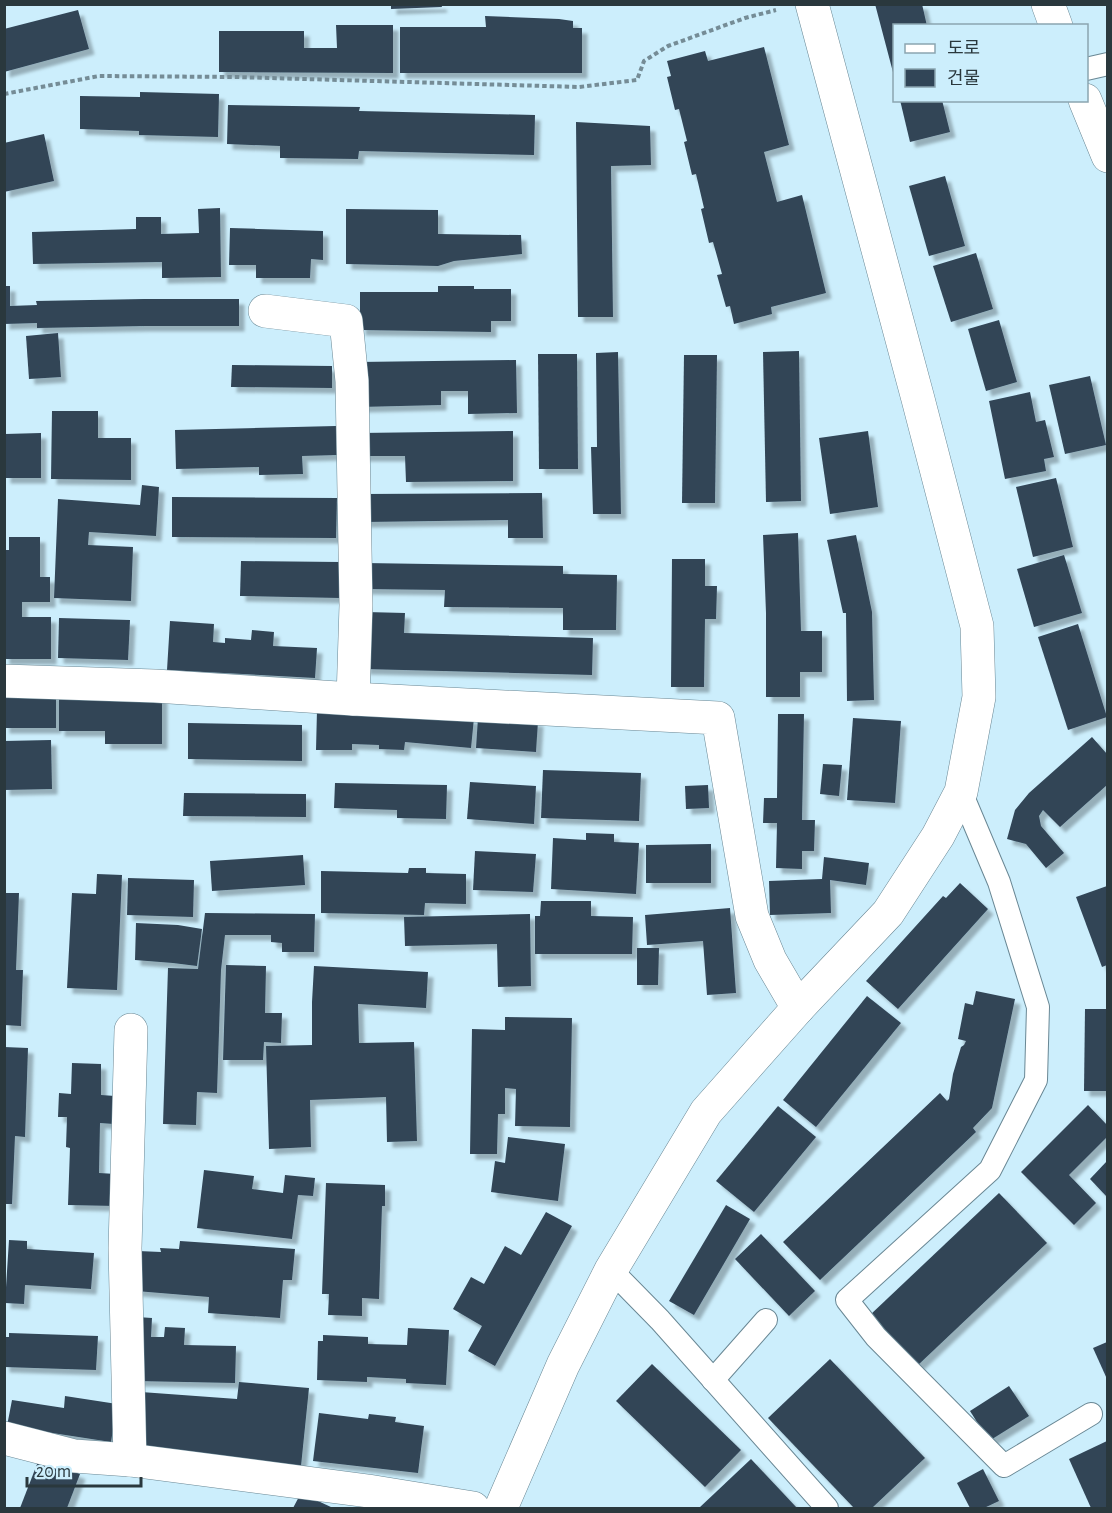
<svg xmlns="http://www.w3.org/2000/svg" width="1112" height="1513" viewBox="0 0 1112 1513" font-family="'Alegreya Sans','Noto Sans KR',sans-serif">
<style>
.building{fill:#314557;filter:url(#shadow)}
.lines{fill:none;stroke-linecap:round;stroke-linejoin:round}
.lane-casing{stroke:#698794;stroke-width:24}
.street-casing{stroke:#698794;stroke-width:34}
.secondary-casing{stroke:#698794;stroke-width:34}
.path{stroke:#758c96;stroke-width:4;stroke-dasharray:4.5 3;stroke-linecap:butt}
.lane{stroke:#fff;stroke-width:22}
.street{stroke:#fff;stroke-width:33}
.secondary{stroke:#fff;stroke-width:33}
</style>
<defs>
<filter id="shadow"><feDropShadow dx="5.5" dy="5.5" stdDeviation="1.5" flood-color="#0004"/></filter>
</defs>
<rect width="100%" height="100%" fill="#cceefc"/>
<g class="building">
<path d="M391 4H441L442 7 391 9Z"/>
<path d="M875 4H922L927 26H894V76Z"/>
<path d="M78 10 89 49 4 72V29Z"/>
<path d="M485 16 559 19 573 21V28H582V73H400V27H486Z"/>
<path d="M336 25H393V73L219 72V31H304V48H337Z"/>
<path d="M764 47 789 145 764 152 777 202 802 195 826 293 771 307 772 314 734 324 730 306 726 307 717 275 722 274 713 242 709 243 701 209 704 208 696 174 692 175 684 142 687 141 679 109 675 110 667 77 671 76 667 61 705 51 708 61Z"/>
<path d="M140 92 219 94 218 137 139 135V131L80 129V96L140 97Z"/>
<path d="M900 100H942L950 132 910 142Z"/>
<path d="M228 105 360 107 359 111 535 115 534 155 359 151 358 159 280 158V146L227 144Z"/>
<path d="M576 122 650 126 651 165 611 166 613 317H578Z"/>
<path d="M44 134 54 181 4 192V143Z"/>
<path d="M945 176 965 246 929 256 909 186Z"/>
<path d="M220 208 221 277 162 278V262L33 264 32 232 136 229V217H161V234L199 233 198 209Z"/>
<path d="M346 209 438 210V234L521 235 522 254 454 261 438 266 346 264Z"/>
<path d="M230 228 323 231V260L311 259 310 278H256V265H229Z"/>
<path d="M976 253 993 309 951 322 933 266Z"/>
<path d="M4 286H10V306L37 305 36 301 144 299H239V326H145L37 328V323L4 324Z"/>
<path d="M438 286H474V289H511V321H491V332L360 330V292H438Z"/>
<path d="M999 320 1017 382 986 391 968 329Z"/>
<path d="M58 333 61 377 29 379 26 336Z"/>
<path d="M799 351 801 501 766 502 763 352Z"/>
<path d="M618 352 621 514H593L591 447H597L596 353Z"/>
<path d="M538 354H577L578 469H539Z"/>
<path d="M684 355H717L715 503H682Z"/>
<path d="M516 360 517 413 468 414V391H441V405L359 407 358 362Z"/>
<path d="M232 365 332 366V388L231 387Z"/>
<path d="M1090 376 1106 445 1065 454 1049 385Z"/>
<path d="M1030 392 1036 422 1045 420 1054 457 1044 459 1046 471 1005 479 989 401Z"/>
<path d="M52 411H98V438H131V480L51 479Z"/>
<path d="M336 426 337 455 302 456 303 474 259 475V467L176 469 175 430Z"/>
<path d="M513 431V481L406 482 405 456H361L360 433Z"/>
<path d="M868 431 878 507 830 514 819 438Z"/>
<path d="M41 433V478H5V434Z"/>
<path d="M1056 478 1073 547 1033 557 1016 487Z"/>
<path d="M142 485 159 487 156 536 89 532 88 545 133 547 131 601 54 598 58 499 140 505Z"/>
<path d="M542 493 543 538H508V520L364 522 363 494Z"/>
<path d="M172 497 337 498 336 538 172 537Z"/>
<path d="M798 533 801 631H822V672H800V697H766V613L763 535Z"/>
<path d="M856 535 872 612 874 700 847 701 846 613H843L827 540Z"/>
<path d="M9 537H40V577H50V602H22V617H51V659H4V550H9Z"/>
<path d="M1064 555 1082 613 1034 627 1017 569Z"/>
<path d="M672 559H705V586H717L716 619H705L704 687H671Z"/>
<path d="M241 561 340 562V598L240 596Z"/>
<path d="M364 563 563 566V574L617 575 616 630H563V608L444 607 445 590 364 589Z"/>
<path d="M366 612 405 613 404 633 593 638 592 675 364 669Z"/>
<path d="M59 618 130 620 128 660 58 658Z"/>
<path d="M170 621 214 624 213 642 225 643V638L251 640 252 630 274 632 273 646 317 648 315 678 167 670Z"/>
<path d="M1078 624 1107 717 1068 730 1038 637Z"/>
<path d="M59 691 162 692V744H105V731H59Z"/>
<rect x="4" y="693" width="52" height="35"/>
<path d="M317 710 474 718 471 748 405 742 404 750 379 749V745L352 744V750H316Z"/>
<path d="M778 714H804L802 820H815L814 851H802V869L776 868 777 823H763L764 798H777Z"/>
<path d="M478 717 538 721 536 752 476 748Z"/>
<path d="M853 718 901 721 895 803 847 800Z"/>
<path d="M188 723 302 725V761L188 759Z"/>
<path d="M1092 737 1107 754V785L1060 827 1043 810 1039 816 1041 826 1064 853 1046 868 1026 844 1007 839 1015 810 1029 793Z"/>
<path d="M51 740 52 789 4 790V741Z"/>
<path d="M823 764 842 765 839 796 820 794Z"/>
<path d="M543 770 641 773 639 821 541 818Z"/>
<path d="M470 782 536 786 534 824 467 819Z"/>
<path d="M335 783 447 785 446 819 397 818V810L334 808Z"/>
<path d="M708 785 709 808 686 809 685 786Z"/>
<path d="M184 793 306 794V817L183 816Z"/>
<path d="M586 833 614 834V842L639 843 636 894 551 889 553 838 586 840Z"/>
<path d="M711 844V883H646V845Z"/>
<path d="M475 851 536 854 533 892 473 890Z"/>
<path d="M303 855 305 885 212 891 210 861Z"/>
<path d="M824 857 869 863 866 885 830 880 831 913 770 915 769 881 822 879Z"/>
<path d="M409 868H426V873L466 874V904L425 903 424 915 321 913V871L408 873Z"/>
<path d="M97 874 122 875 117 990 67 988 72 893 96 894Z"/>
<path d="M128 878 194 880 193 917 127 915Z"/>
<path d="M960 883 988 909 898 1009 866 981 943 896 946 898Z"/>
<path d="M1107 886V965L1102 967 1076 897Z"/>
<path d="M4 893H19L16 970H23L21 1026 4 1025Z"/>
<path d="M541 901H591V916L633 917 632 954H535V916H540Z"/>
<path d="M730 908 736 993 707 995 703 941 647 945 645 915Z"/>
<path d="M205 913 315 914 314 952H282V943L271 942V935H225L221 970 217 1093 197 1092 196 1125 163 1124 168 968 198 969Z"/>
<path d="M530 914 531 986 498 987 497 944 405 946 404 917Z"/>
<path d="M136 923 178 925 202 929 197 966 173 963 135 960Z"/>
<path d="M637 948H659L658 985H637Z"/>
<path d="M226 965 266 966 265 1013H282L281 1043 264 1042 263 1060H223Z"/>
<path d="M314 966 428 972 426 1008 358 1004 359 1043 414 1042 417 1141 387 1142 386 1097 310 1100 311 1147 269 1149 266 1046 312 1045V1002Z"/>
<path d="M976 991 1015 999 992 1108 973 1128 976 1132 820 1280 783 1242 940 1093 947 1101 949 1099 953 1074 961 1047 964 1045 966 1041 958 1039 965 1003 973 1005Z"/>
<path d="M867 996 901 1023 816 1127 783 1100Z"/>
<path d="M1085 1009H1107V1091H1084Z"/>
<path d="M505 1017 572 1018 570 1127 515 1126 516 1089 505 1088V1114H498L497 1154H470L472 1029 505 1030Z"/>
<path d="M4 1047 28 1048 25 1137 15 1136 12 1204H4Z"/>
<path d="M72 1063 101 1064V1095L115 1096 114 1124 100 1123 99 1173 116 1174V1206L68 1205 70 1148 66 1147 67 1117H58L59 1093 71 1094Z"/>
<path d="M1088 1105 1107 1125V1137L1069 1175 1096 1203 1074 1225 1021 1172Z"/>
<path d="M778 1106 816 1137 754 1212 716 1181Z"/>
<path d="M508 1137 565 1144 558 1201 491 1192 495 1161 505 1163Z"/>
<path d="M1107 1161V1197L1090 1179Z"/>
<path d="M204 1170 254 1176 252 1189 283 1193 285 1175 315 1178 313 1196 298 1195 292 1239 197 1228Z"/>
<path d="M326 1183 385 1185V1206H382L379 1299 362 1298V1316L328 1315 329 1294H322Z"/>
<path d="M999 1193 1047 1243 917 1366 869 1316Z"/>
<path d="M726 1205 750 1219 694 1315 669 1301Z"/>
<path d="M546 1212 572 1226 495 1366 468 1351 482 1326 453 1309 471 1277 484 1284 505 1246 521 1255Z"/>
<path d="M761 1234 815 1291 789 1316 735 1259Z"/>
<path d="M9 1240 27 1241V1249L94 1253 91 1289 25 1285 24 1304 5 1303Z"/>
<path d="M180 1241 295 1249 292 1280H283L280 1318 208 1313 209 1297 136 1291 138 1251 161 1252 160 1248 179 1249Z"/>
<path d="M137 1317 152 1318 151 1337H164L165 1327 185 1328 184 1345 236 1346 235 1383 136 1381Z"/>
<path d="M408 1328 449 1330 446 1385 406 1383V1379L367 1377V1382L317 1380 318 1341H323V1335L368 1337V1344L407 1345Z"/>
<path d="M9 1333 98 1336 96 1370 4 1367V1337H9Z"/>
<path d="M1107 1342V1379L1093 1348Z"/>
<path d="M830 1359 925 1458 872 1508H854L768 1418Z"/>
<path d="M652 1364 741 1450 705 1487 616 1401Z"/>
<path d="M239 1382 309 1388 301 1466 137 1452 141 1392 237 1399Z"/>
<path d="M1009 1386 1029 1416 989 1441 970 1411Z"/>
<path d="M65 1396 117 1404 111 1442 7 1426 12 1400 64 1408Z"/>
<path d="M319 1413 368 1419 369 1414 396 1417 395 1422 424 1426 418 1473 313 1461Z"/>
<path d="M1107 1441V1508H1091L1069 1459Z"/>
<path d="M39 1459 80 1474 67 1508H20Z"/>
<path d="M751 1459 797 1508H699Z"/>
<path d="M983 1469 999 1501 984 1508H970L957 1483Z"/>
<path d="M301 1493 333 1508H293Z"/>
</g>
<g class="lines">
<defs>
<g id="lane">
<path d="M1086 69 1108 64"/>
<path d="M961 792 999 882 1038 1007 1036 1080 990 1170 847 1300 876 1337 1004 1466 1091 1414"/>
<path d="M611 1270 660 1320 827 1508"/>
<path d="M713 1380 766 1320"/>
</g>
<g id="street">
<path d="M1048 4 1056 26"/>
<path d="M1085 100 1108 156"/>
<path d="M265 311 346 321 352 381 356 605 353 699"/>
<path d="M4 681 155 686 353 699 718 718 752 916 770 960 798 1008"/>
<path d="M4 1438 74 1456 130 1460 368 1491 473 1508"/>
<path d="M130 1460 125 1248 131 1030"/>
</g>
<path id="secondary" d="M501 1508 563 1365 611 1270 706 1112 798 1008 888 913 938 836 961 792 979 697 977 626 918 399 812 4"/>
</defs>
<use href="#lane" class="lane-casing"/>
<use href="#street" class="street-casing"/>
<use href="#secondary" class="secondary-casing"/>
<path class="path" d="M4 94 99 76 236 77 579 87 637 80 644 61 668 46 745 18 776 10"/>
<use href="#lane" class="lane"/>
<use href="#street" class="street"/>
<use href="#secondary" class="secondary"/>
</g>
<rect width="1112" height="1513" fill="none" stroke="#2a383d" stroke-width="12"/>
<rect x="893" y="24" width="195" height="78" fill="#cceefc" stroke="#8ba5b0" stroke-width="1.5"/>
<rect x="905" y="44" width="30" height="9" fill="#ffffff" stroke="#8ba5b0" stroke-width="1.5"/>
<text x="947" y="54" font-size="18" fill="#2a383d">도로</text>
<rect x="905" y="69" width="30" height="18" fill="#314557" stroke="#8ba5b0" stroke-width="1.5"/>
<text x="947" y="84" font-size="18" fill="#2a383d">건물</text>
<path d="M27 1477v9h114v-9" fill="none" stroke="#2a383d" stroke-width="3"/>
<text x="36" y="1477" font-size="18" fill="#2a383d" stroke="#cceefc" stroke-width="4.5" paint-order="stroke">20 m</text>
</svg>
